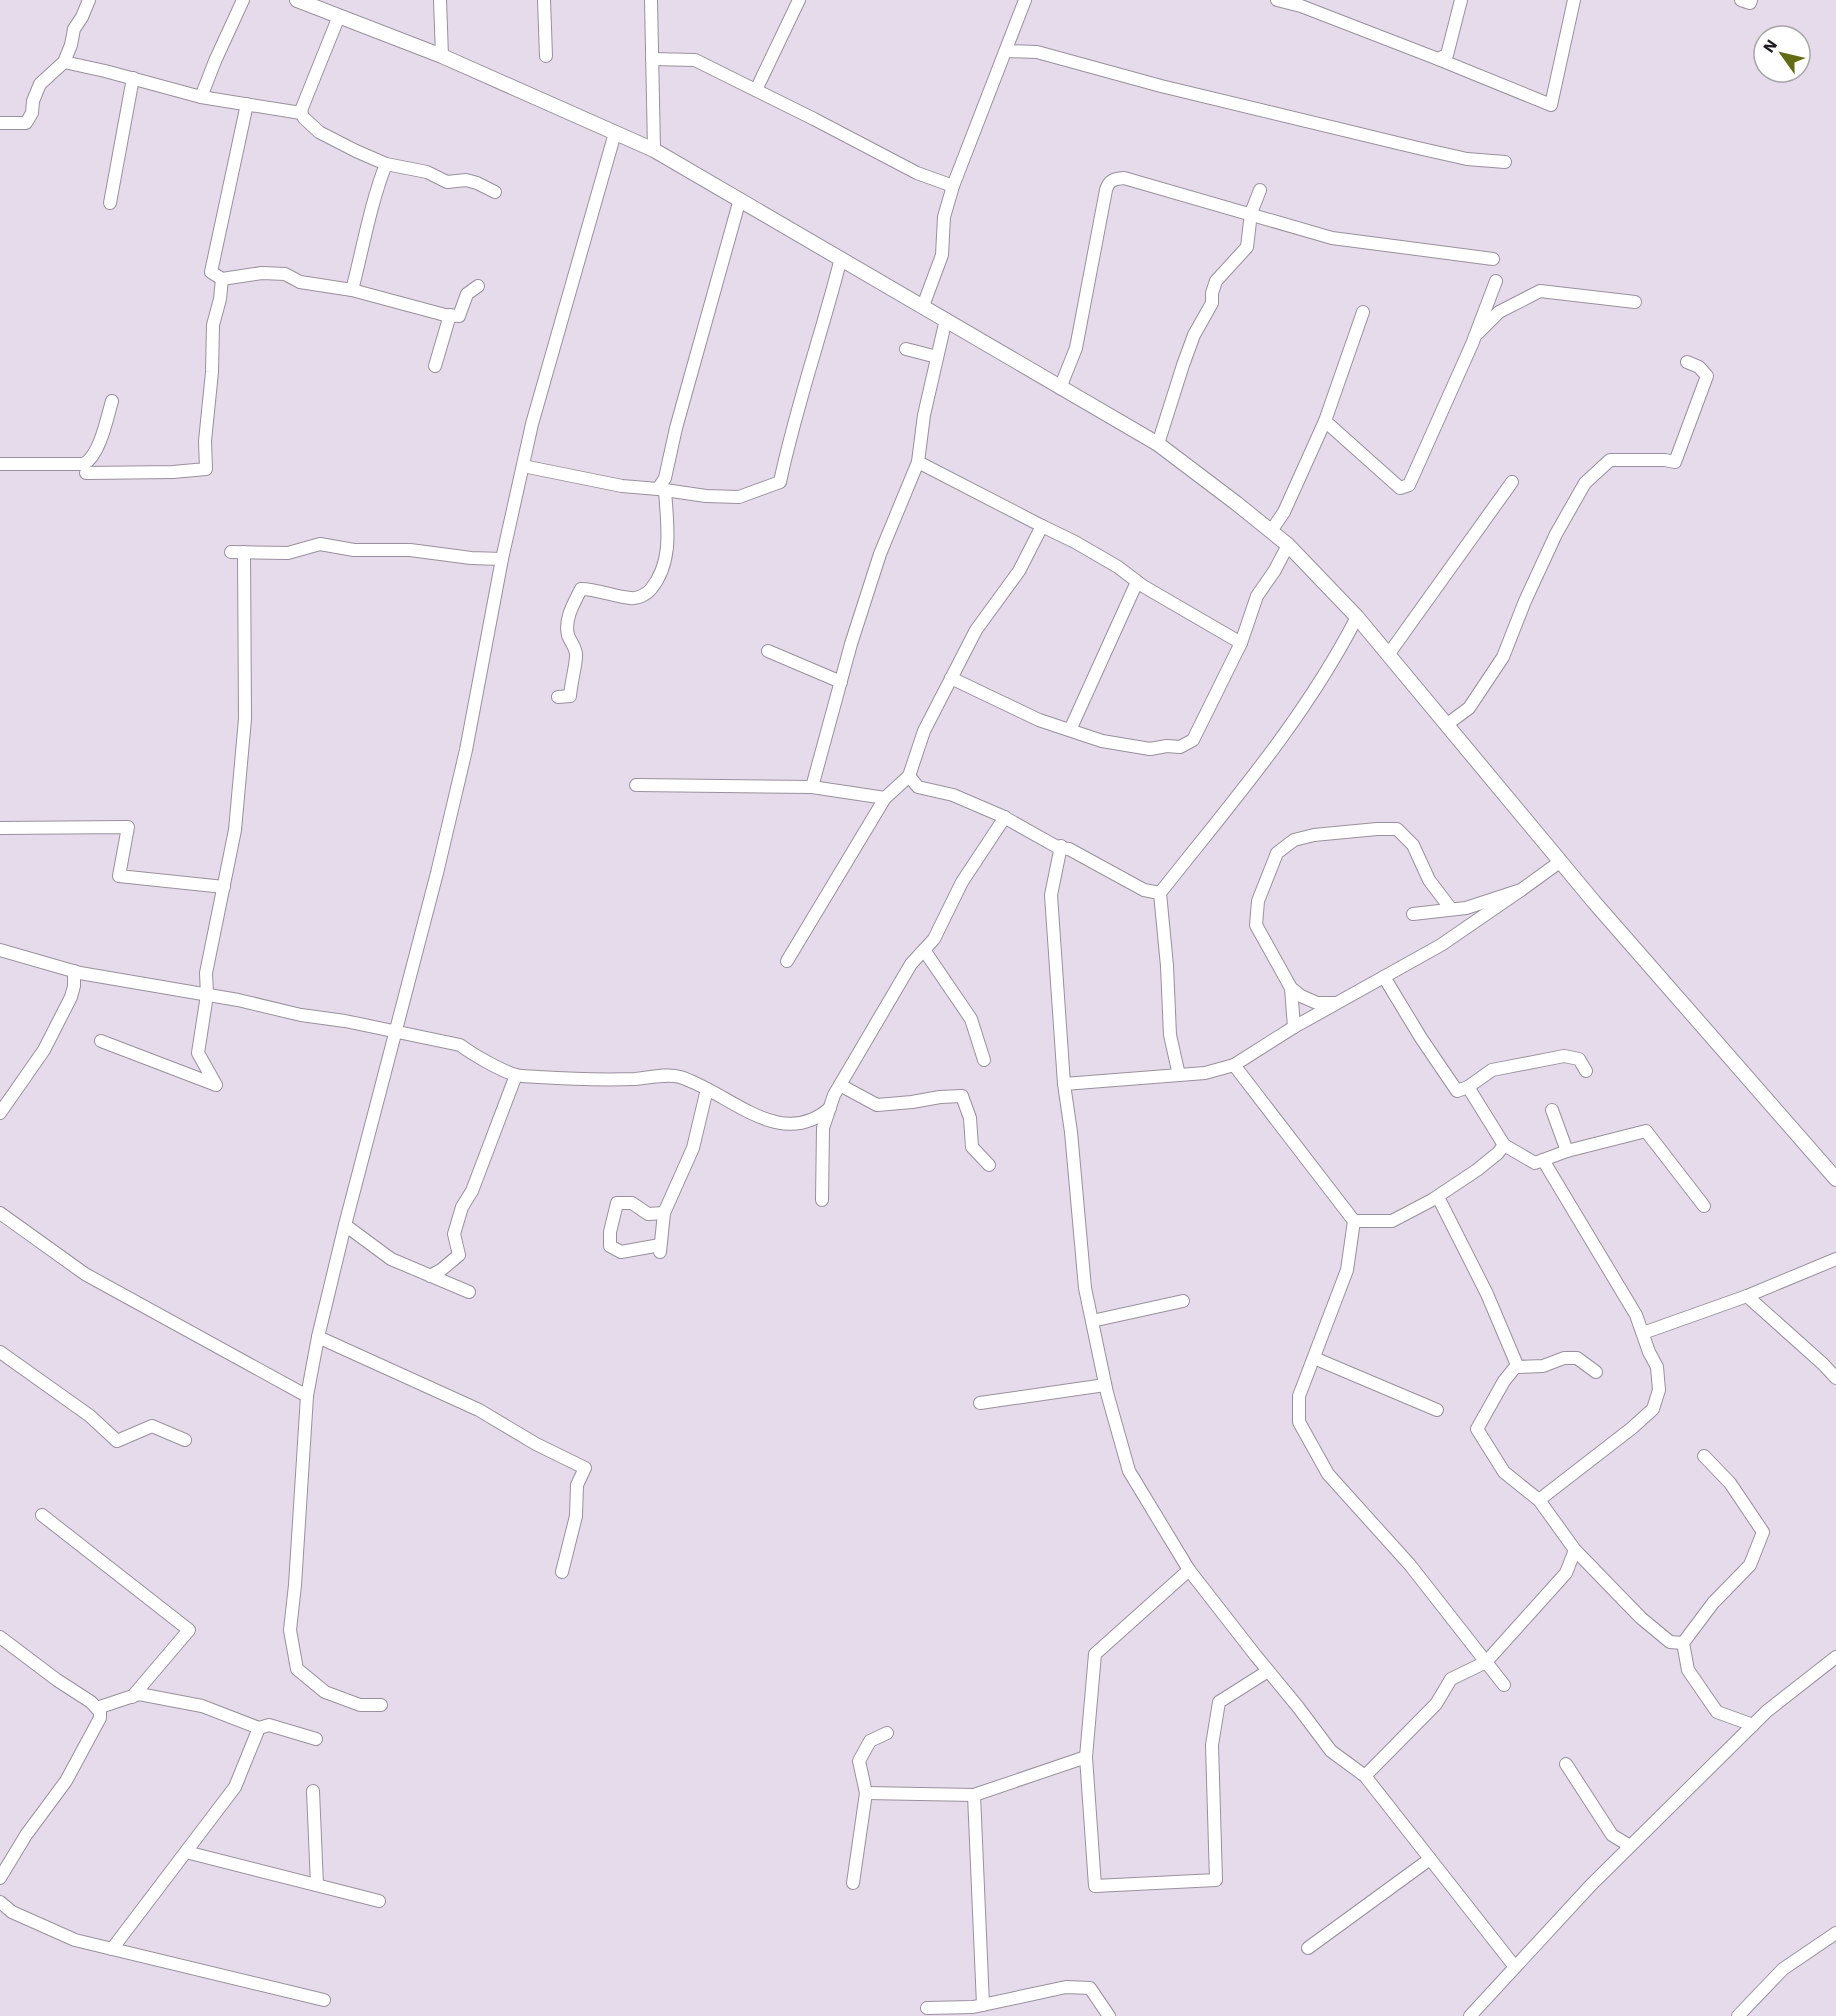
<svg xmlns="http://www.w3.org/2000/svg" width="1836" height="2016" viewBox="0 0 1836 2016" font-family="'Work Sans',sans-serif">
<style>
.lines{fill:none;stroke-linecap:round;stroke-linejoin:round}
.minor-casing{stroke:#9a909e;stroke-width:14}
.tertiary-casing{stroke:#9a909e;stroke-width:16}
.minor{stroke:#fff;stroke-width:12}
.tertiary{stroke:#fff;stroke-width:14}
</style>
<rect width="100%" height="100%" fill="#e6dbea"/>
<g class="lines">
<defs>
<g id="minor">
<path d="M440 0 442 56"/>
<path d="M544 0 546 56"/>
<path d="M651 0 654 150"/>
<path d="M1277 0 1301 6 1438 59 1447 55 1461 0"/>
<path d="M1741 0 1750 3 1751 0"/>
<path d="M339 16 302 108 301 113 304 118 319 132 356 151 386 164 427 172 447 182 466 180 477 183 495 192"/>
<path d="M1006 51 1037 52 1161 86 1418 148 1467 159 1505 162"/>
<path d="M652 59 695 60 814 119 917 173 953 186"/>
<path d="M1438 59 1551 105 1574 0"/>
<path d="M64 62 105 71 201 97 215 61 243 0"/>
<path d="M756 90 799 0"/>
<path d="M201 97 301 113"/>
<path d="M247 104 211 272 222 279 262 273 285 274 300 282 352 290 445 315 459 316 467 294 478 286"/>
<path d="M0 123H26L32 113 33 101 40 84 64 62 71 45 74 29 82 17 89 0"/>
<path d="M110 203 133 78"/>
<path d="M352 290C363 248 370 205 386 164"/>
<path d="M923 306 942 255 944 217 953 186 1025 0"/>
<path d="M1478 333 1499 312 1540 291 1635 302"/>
<path d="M906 349 937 357"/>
<path d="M435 366 450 315"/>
<path d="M1060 388 1076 348 1106 190C1109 180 1114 179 1124 178L1332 238 1493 259"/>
<path d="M1325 421 1363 312"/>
<path d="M1158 444 1183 365 1194 335 1212 303V293L1216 281 1247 247 1251 213 1260 190"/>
<path d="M918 462 924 415 946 319"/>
<path d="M0 464H84C100 455 107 418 112 401"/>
<path d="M523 466 622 486 658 489 665 478 676 428 740 199"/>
<path d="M86 473 173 472 206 469 205 441 212 372 213 325 220 299 222 279"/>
<path d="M658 489 706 496 739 497 780 482C796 406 822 333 841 258"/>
<path d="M1271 531 1284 512 1325 421 1400 488 1409 485 1472 344 1496 281"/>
<path d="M231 552 288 553 320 544 354 550H410L471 558 502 559"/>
<path d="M768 651 841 682"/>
<path d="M1388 655 1512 482"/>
<path d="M951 678 1039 720 1102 741 1150 749 1167 746 1180 747 1193 740 1241 643"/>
<path d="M558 697 570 696C571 683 575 670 576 657 577 648 571 644 568 635 564 619 574 603 581 589 598 589 614 597 631 598 638 599 647 594 651 589 674 561 667 524 665 490"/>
<path d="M1446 725 1469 708 1503 657 1525 601 1556 534 1585 483 1610 460H1665L1675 462 1707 376 1699 367 1687 362"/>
<path d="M1070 730 1137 582"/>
<path d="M909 776 885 798 812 787 851 644 880 554 918 462 1042 526"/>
<path d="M636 785 812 787"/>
<path d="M0 828 128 827 119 876 224 887"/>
<path d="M1061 846 1051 895 1064 1084 1071 1132 1085 1288 1107 1393 1129 1471 1189 1570 1256 1656 1298 1707 1331 1751 1365 1776 1515 1967"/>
<path d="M1160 893 1144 890 1069 849 1059 848 1002 816 953 795 918 787 909 776 924 731 976 630 1019 571 1042 526 1075 542 1118 567 1143 586 1241 643 1257 596 1275 570 1288 545"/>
<path d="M1413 914 1466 908 1521 890 1561 861"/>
<path d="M0 950 80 973 238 1000 301 1015 345 1021 460 1045C472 1054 501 1071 516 1075 523 1077 531 1076 539 1077 570 1079 603 1080 635 1079 648 1078 667 1073 680 1077 729 1092 780 1152 830 1108"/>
<path d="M924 950 971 1019 984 1060"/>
<path d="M787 961 885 798"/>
<path d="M1384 977 1421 1038 1457 1091 1468 1087 1504 1145"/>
<path d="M1291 988 1294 1027"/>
<path d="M1335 1003H1317L1301 996 1291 988 1256 925 1258 901 1277 853 1294 840 1314 835 1377 829H1397L1413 845 1429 880 1451 909"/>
<path d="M101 1041 216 1085 198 1053 207 995 206 973 235 830 245 719 244 552"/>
<path d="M1234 1065 1354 1221 1347 1270 1299 1396V1422L1328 1474 1410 1565 1504 1685"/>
<path d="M1179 1075 1170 1035 1167 966 1160 893C1231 803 1304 720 1357 617"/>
<path d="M1064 1084 1205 1073 1234 1065 1294 1027 1441 945 1521 890"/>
<path d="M840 1085 877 1105 912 1102 940 1097 962 1096 970 1118 972 1147 989 1165"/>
<path d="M1468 1087 1492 1070 1564 1056 1579 1059 1586 1071"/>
<path d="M1552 1110 1567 1151"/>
<path d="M0 1113 44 1050 71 997 74 986V971"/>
<path d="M1543 1160 1636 1315 1649 1352 1657 1367 1659 1390 1653 1409 1632 1428 1539 1500 1575 1550 1641 1618 1670 1642 1683 1643"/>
<path d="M1438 1197 1487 1294 1517 1365 1504 1381 1477 1429 1504 1472 1540 1501"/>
<path d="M822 1200 823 1128 834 1095 911 964 934 939 962 882 1005 817"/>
<path d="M0 1213 85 1274 307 1396 318 1337 345 1225 437 873 466 750 502 559 532 424 615 133"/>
<path d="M1354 1221H1392L1432 1200 1477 1170 1498 1153 1504 1145 1535 1163 1567 1151 1646 1131 1704 1206"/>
<path d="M345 1225 391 1259 469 1292"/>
<path d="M660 1245 621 1252 610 1246V1232L617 1203H632L648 1214 664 1213"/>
<path d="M660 1252 664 1213 693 1148 707 1089"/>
<path d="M430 1276 441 1270 459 1255 454 1234 462 1207 472 1191 516 1075"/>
<path d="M1747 1296 1823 1364 1836 1378"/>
<path d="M1092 1321 1183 1301"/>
<path d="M1643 1333 1747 1296 1836 1259"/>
<path d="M318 1337 479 1410 536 1444 585 1468 577 1485 576 1516 562 1572"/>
<path d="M0 1352 90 1416 117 1441 152 1426 185 1440"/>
<path d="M1314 1358 1437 1410"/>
<path d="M1516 1367 1543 1366 1564 1358H1577L1596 1372"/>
<path d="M307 1396 295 1585 290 1630 297 1669 325 1692 360 1705H381"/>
<path d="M980 1403 1105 1385"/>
<path d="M1704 1456 1730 1483 1763 1532 1750 1565 1713 1603 1683 1643 1688 1670 1717 1712 1753 1725"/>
<path d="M42 1515 189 1630 132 1697"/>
<path d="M1189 1570 1095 1654 1086 1757 1095 1886 1216 1880 1212 1745 1219 1702 1268 1671"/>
<path d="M0 1637 57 1680 91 1702 100 1712V1718L66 1781 26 1835 0 1878"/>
<path d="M97 1708 139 1694 202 1706 259 1728 235 1787 112 1949"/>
<path d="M259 1728 269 1725 316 1739"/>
<path d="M1566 1764 1612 1835 1630 1846"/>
<path d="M1365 1776 1436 1704 1451 1679 1486 1662 1566 1573 1575 1550"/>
<path d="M313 1791 317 1885"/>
<path d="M866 1793 974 1795 1086 1757"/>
<path d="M974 1795 983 2005"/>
<path d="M186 1852 379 1901"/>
<path d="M853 1883 866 1793 859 1761 870 1741 887 1733"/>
<path d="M0 1902 12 1912 75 1940 324 2000"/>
<path d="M1308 1948 1430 1859"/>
<path d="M927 2008 973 2007 1066 1987 1090 1988 1109 2016"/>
<path d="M1470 2016 1591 1885 1767 1711 1836 1657"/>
<path d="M1738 2016 1783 1969 1836 1933"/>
</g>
<path id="tertiary" d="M297 0 442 56 654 150 1158 444 1236 503 1288 545 1357 617 1594 902 1836 1179"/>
</defs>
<use href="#minor" class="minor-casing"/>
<use href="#tertiary" class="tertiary-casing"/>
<use href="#minor" class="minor"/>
<use href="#tertiary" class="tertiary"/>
</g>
<g transform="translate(1782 54) rotate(304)"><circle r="28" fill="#ffffff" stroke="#a6a5a7" stroke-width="1.5"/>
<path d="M0-4.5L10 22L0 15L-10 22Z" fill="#636c13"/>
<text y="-9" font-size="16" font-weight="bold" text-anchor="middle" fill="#211d23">N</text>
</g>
</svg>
